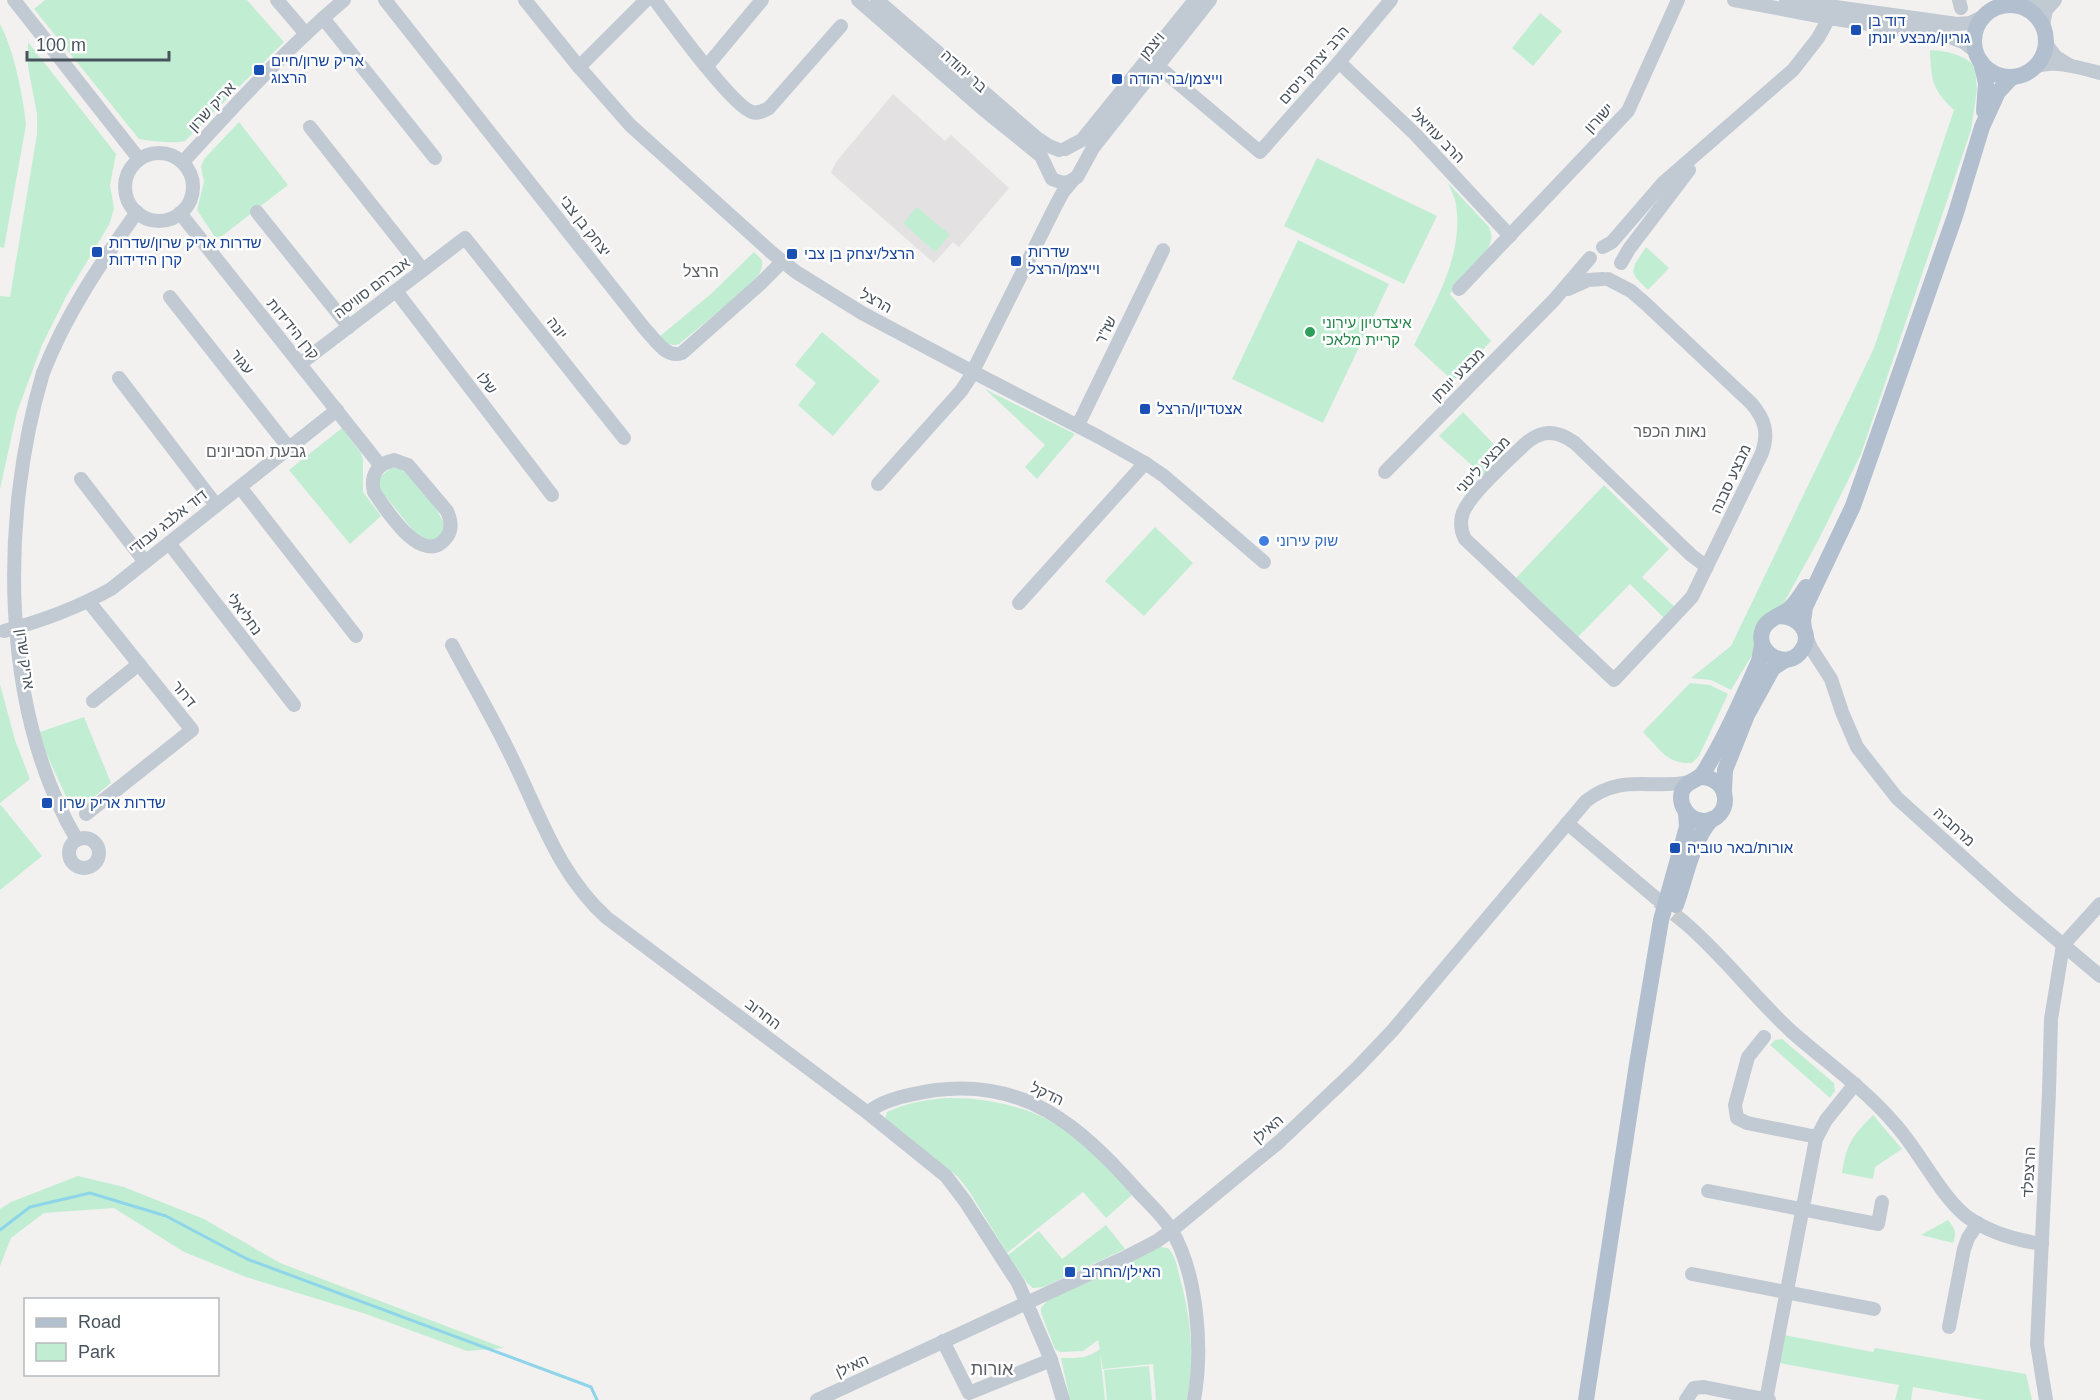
<svg xmlns="http://www.w3.org/2000/svg" width="2100" height="1400" viewBox="0 0 2100 1400" font-family="Helvetica,'Noto Sans Hebrew',sans-serif">
<style>
.education{fill:#e4e1e2}
.green{fill:#c1eed3}
.lines{fill:none;stroke-linecap:round;stroke-linejoin:round}
.stream{stroke:#8fd5ea;stroke-width:3}
.minor-tunnel{stroke:#c8c9cb;stroke-width:14;stroke-dasharray:14 7;stroke-linecap:butt}
.minor{stroke:#c1cad2;stroke-width:14}
.major{stroke:#b1bfce;stroke-width:16}
.transit-dot{fill:#1a4fb4;stroke:#fff;stroke-width:2}
.leisure-dot{fill:#2e9e5b;stroke:#fff;stroke-width:2}
.shop-dot{fill:#3f7fe0;stroke:#fff;stroke-width:2}
.labels{text-anchor:middle;stroke-width:5;stroke-linejoin:round;paint-order:stroke}
.transit-label{font-size:15px;fill:#164399;stroke:#fff;text-anchor:start}
.street-label{font-size:15px;fill:#49535d;stroke:#fff}
.leisure-label{font-size:15px;fill:#27864d;stroke:#fff;text-anchor:start}
.shop-label{font-size:15px;fill:#366cbe;stroke:#fff;text-anchor:start}
.neighbourhood-label{font-size:16px;fill:#5d6065;stroke:#fff}
.quarter-label{font-size:18px;fill:#5d6065;stroke:#fff}
</style>
<rect width="100%" height="100%" fill="#f3f0f0"/>
<path class="education" d="M893 94 945 141 951 135 1009 188 959 247 953 242 934 263 831 173 836 162Z"/>
<g class="green">
<path d="M45 0H247L284 42 185 141C176 144 149 141 139 139L34 9Z"/>
<path d="M1540 13 1562 31 1533 66 1512 48Z"/>
<path d="M0 24C14 50 23 96 26 125L4 248 0 247Z"/>
<path d="M28 42 116 154 110 185 114 208 110 223 67 295 42 345 17 412 0 489V296L10 297 37 134V114L28 67Z"/>
<path d="M1930 50C1948 51 1962 54 1975 66L1977 90 1971 130 1861 454 1819 539 1786 599 1731 690 1711 680 1691 678 1731 646 1874 348 1954 110C1932 90 1931 79 1930 50Z"/>
<path d="M239 122 288 185 217 240 197 210 204 182 201 167 204 159Z"/>
<path d="M1317 158 1437 216 1404 284 1284 226Z"/>
<path d="M1448 183 1489 227C1493 236 1492 240 1488 248L1450 294 1491 341 1453 381 1414 345C1435 302 1464 255 1456 205 1455 198 1451 190 1448 183Z"/>
<path d="M917 207 950 235 935 252 903 223Z"/>
<path d="M1298 240 1389 284 1323 423 1232 379Z"/>
<path d="M1646 247 1669 268 1648 290 1636 278 1633 272 1635 264Z"/>
<path d="M754 252 762 260C763 271 758 276 751 285L679 344C670 347 666 343 659 337L712 293Z"/>
<path d="M822 332 880 381 833 436 798 405 816 383 795 365Z"/>
<path d="M985 389 1075 434 1037 479 1025 467 1045 445Z"/>
<path d="M1463 412 1505 456 1484 476 1439 436Z"/>
<path d="M342 428 361 453 363 459V492L381 516 350 544 289 470Z"/>
<path d="M396 467C411 471 439 510 445 526L444 531 432 542 420 539 383 493 380 490V477L391 468Z"/>
<path d="M1604 485 1669 549 1642 577 1675 607 1664 618 1630 584 1578 637 1516 578Z"/>
<path d="M1155 527 1193 563 1144 616 1105 581Z"/>
<path d="M1690 683 1710 685 1728 694 1699 756 1692 763C1666 764 1660 749 1643 732Z"/>
<path d="M0 684 15 740 30 779 0 803Z"/>
<path d="M84 717 111 783 83 806 69 803 37 733Z"/>
<path d="M1 805 42 856 0 890V806Z"/>
<path d="M1782 1039 1834 1083 1835 1091 1830 1098 1770 1045 1775 1040Z"/>
<path d="M945 1098C982 1097 1025 1105 1057 1125 1086 1143 1110 1170 1132 1195L1106 1218 1083 1192 1007 1253 969 1191 957 1176 885 1118 887 1112C906 1103 924 1100 945 1098Z"/>
<path d="M1873 1115 1902 1149 1875 1167 1873 1179 1842 1173C1847 1142 1852 1137 1873 1115Z"/>
<path d="M78 1176 124 1187 204 1219 280 1263 504 1348 467 1351 366 1314 246 1277 184 1252 114 1208 44 1213 11 1238 0 1266V1209L11 1202Z"/>
<path d="M1948 1220C1955 1229 1957 1232 1953 1243L1921 1235Z"/>
<path d="M1106 1225 1125 1249 1044 1287 1033 1288 1027 1283 1008 1255 1039 1231 1062 1259Z"/>
<path d="M1160 1247 1168 1248C1176 1256 1177 1268 1180 1278 1191 1319 1195 1358 1187 1400H1156L1153 1364 1103 1369 1100 1353 1105 1400H1070L1061 1358C1077 1358 1087 1359 1100 1349L1098 1340 1083 1351 1060 1352 1055 1349 1041 1313V1308L1047 1301Z"/>
<path d="M1784 1335 1873 1352 1875 1348 2026 1374 2032 1400H1984L1913 1387 1911 1400H1895L1899 1385 1779 1363Z"/>
<path d="M1149 1366 1152 1400H1107L1104 1370Z"/>
</g>
<g class="lines">
<path class="stream" d="M0 1230 30 1207 90 1193 166 1216 247 1259 591 1387 597 1400"/>
<path class="minor-tunnel" d="M1658 901 1684 922"/>
<g class="minor">
<path d="M14 0 139 159"/>
<path d="M277 0 306 34"/>
<path d="M385 0 645 329C655 339 666 359 682 353L760 284 783 261"/>
<path d="M525 0 579 67 630 125 771 252 796 272 862 313 973 372 1099 437 1145 463 1164 476 1264 562"/>
<path d="M655 0C671 21 732 106 752 112 759 114 763 111 769 108L841 26"/>
<path d="M858 0 983 109 1041 156 1052 179 1063 183 1069 182 1077 177 1093 148 1210 0"/>
<path d="M877 0 1037 138 1049 146 1059 150"/>
<path d="M1734 0 1829 18 1947 36 1963 42 1975 51"/>
<path d="M1786 0 1957 24 1970 23 1982 17"/>
<path d="M1959 0 1961 8"/>
<path d="M2024 7 2053 0"/>
<path d="M323 18 435 158"/>
<path d="M2043 25 2046 10 2055 0"/>
<path d="M2046 44 2056 57 2069 65"/>
<path d="M1147 57 1260 152 1339 62 1391 0"/>
<path d="M1339 62 1415 134 1510 236"/>
<path d="M707 66 762 0"/>
<path d="M579 67 646 0"/>
<path d="M2035 67C2054 59 2081 68 2100 73"/>
<path d="M310 127 423 270"/>
<path d="M1065 149 1082 140 1195 0"/>
<circle cx="159" cy="187" r="34"/>
<path d="M183 162C234 106 286 49 344 0"/>
<path d="M257 212 349 327"/>
<path d="M180 213 380 465"/>
<path d="M1603 247 1612 242 1663 183 1793 70 1818 38 1829 18V7"/>
<path d="M1621 263 1629 249 1689 170"/>
<path d="M1608 279 1631 291 1646 304 1751 403C1765 419 1769 433 1762 453L1692 597 1614 680 1465 539C1461 531 1460 524 1462 516 1466 497 1510 459 1525 444 1542 429 1557 430 1575 443L1691 555 1707 567"/>
<path d="M1459 289 1628 111 1678 0"/>
<path d="M1568 289 1588 280 1603 279"/>
<path d="M396 291 552 495"/>
<path d="M170 297 289 448"/>
<path d="M300 364 465 238 624 438"/>
<path d="M119 378 216 505"/>
<path d="M1078 425 1163 250"/>
<path d="M394 460 408 465 447 511C451 520 453 530 446 538 423 568 386 510 374 492 370 475 377 464 394 460Z"/>
<path d="M1385 472 1554 300 1590 258"/>
<path d="M81 479 145 562"/>
<path d="M878 484 961 391 969 379 1055 207 1063 192 1073 180"/>
<path d="M240 487 356 636"/>
<path d="M169 543 294 705"/>
<path d="M1019 603 1145 463"/>
<path d="M4 631C42 621 77 608 111 589L337 410"/>
<path d="M1806 636 1811 648 1831 679 1842 712 1857 747 1897 798 2010 900 2100 976"/>
<path d="M452 645C472 683 494 720 512 758 540 815 558 874 607 918L868 1113 946 1176 965 1201 1018 1283 1051 1360 1063 1400"/>
<path d="M93 701 139 664"/>
<path d="M86 814 192 730 89 602"/>
<path d="M1567 823 1657 899"/>
<circle cx="84" cy="853" r="15"/>
<path d="M77 840C0 709 0 518 43 373 66 314 100 264 137 212"/>
<path d="M1684 922C1723 955 1754 997 1792 1032 1826 1062 1864 1088 1894 1123 1919 1150 1939 1194 1966 1216 1989 1233 2015 1240 2042 1244"/>
<path d="M1764 1037 1748 1057 1735 1105 1737 1118 1747 1123 1817 1137"/>
<path d="M868 1113C881 1099 916 1093 936 1090 1024 1079 1079 1125 1134 1187 1146 1201 1163 1215 1172 1231 1198 1276 1203 1350 1194 1400"/>
<path d="M1708 1191 1878 1224 1882 1202"/>
<path d="M1692 1274 1874 1309"/>
<path d="M1949 1327 1964 1249 1968 1238 1978 1223"/>
<path d="M943 1341 969 1393 1051 1360"/>
<path d="M817 1400 1126 1257 1157 1241 1172 1230 1279 1142 1356 1069 1393 1030 1586 801C1623 773 1649 790 1689 782"/>
<path d="M1686 1400 1694 1388 1704 1387 1769 1400"/>
<path d="M1766 1400 1816 1139 1826 1120 1855 1084"/>
<path d="M2046 1400 2037 1344 2049 1092 2051 1019 2063 945 2100 904"/>
</g>
<g class="major">
<circle cx="2010" cy="41" r="36"/>
<path d="M1981 62 1986 83 1984 111"/>
<path d="M1779 616C1797 616 1814 632 1802 650 1788 672 1753 653 1763 629 1768 618 1780 616 1789 609 1796 603 1801 595 1806 587"/>
<path d="M1804 629 1803 621 1805 607 1853 506 1955 216 1982 127 1998 92 2012 77"/>
<path d="M1699 777C1733 776 1733 821 1703 821 1688 820 1678 805 1682 791 1686 782 1693 782 1699 777 1703 774 1706 769 1708 765 1728 733 1743 696 1759 661L1762 645"/>
<path d="M1724 789 1725 770 1747 715 1773 668 1785 660"/>
<path d="M1676 905C1685 880 1693 838 1712 819"/>
<path d="M1586 1400 1637 1064 1661 920 1687 827 1686 812"/>
</g>
</g>
<g class="transit-dot">
<rect x="1850" y="24" width="12" height="12" rx="3"/>
<rect x="253" y="64" width="12" height="12" rx="3"/>
<rect x="1111" y="73" width="12" height="12" rx="3"/>
<rect x="91" y="246" width="12" height="12" rx="3"/>
<rect x="786" y="248" width="12" height="12" rx="3"/>
<rect x="1010" y="255" width="12" height="12" rx="3"/>
<rect x="1139" y="403" width="12" height="12" rx="3"/>
<rect x="41" y="797" width="12" height="12" rx="3"/>
<rect x="1669" y="842" width="12" height="12" rx="3"/>
<rect x="1064" y="1266" width="12" height="12" rx="3"/>
</g>
<circle class="leisure-dot" cx="1310" cy="332" r="6"/>
<circle class="shop-dot" cx="1264" cy="541" r="6"/>
<g class="labels">
<g class="transit-label">
<text x="1868" y="26">דוד בן<tspan x="1868" dy="17">גוריון/מבצע יונתן</tspan></text>
<text x="271" y="66">אריק שרון/חיים<tspan x="271" dy="17">הרצוג</tspan></text>
<text x="1129" y="84">וייצמן/בר יהודה</text>
<text x="109" y="248">שדרות אריק שרון/שדרות<tspan x="109" dy="17">קרן הידידות</tspan></text>
<text x="1028" y="257">שדרות<tspan x="1028" dy="17">וייצמן/הרצל</tspan></text>
<text x="804" y="259">הרצל/יצחק בן צבי</text>
<text x="1157" y="414">אצטדיון/הרצל</text>
<text x="59" y="808">שדרות אריק שרון</text>
<text x="1687" y="853">אורות/באר טוביה</text>
<text x="1082" y="1277">האילן/החרוב</text>
</g>
<g class="street-label">
<text transform="translate(1152 46) rotate(-51)" y="5">ויצמן</text>
<text transform="translate(1314 65) rotate(-49)" y="5">הרב יצחק ניסים</text>
<text transform="translate(964 71) rotate(42)" y="5">בר יהודה</text>
<text transform="translate(212 107) rotate(-47)" y="5">אריק שרון</text>
<text transform="translate(1599 118) rotate(-47)" y="5">ישורון</text>
<text transform="translate(1438 136) rotate(46)" y="5">הרב עוזיאל</text>
<text transform="translate(585 226) rotate(52)" y="5">יצחק בן צבי</text>
<text transform="translate(372 288) rotate(-37)" y="5">אברהם סוויסה</text>
<text transform="translate(876 301) rotate(29)" y="5">הרצל</text>
<text transform="translate(557 328) rotate(52)" y="5">יונה</text>
<text transform="translate(293 329) rotate(51)" y="5">קרן הידידות</text>
<text transform="translate(1106 330) rotate(-64)" y="5">שז"ר</text>
<text transform="translate(242 362) rotate(52)" y="5">עגור</text>
<text transform="translate(1458 375) rotate(-45)" y="5">מבצע יונתן</text>
<text transform="translate(487 383) rotate(52)" y="5">שלו</text>
<text transform="translate(1483 465) rotate(-47)" y="5">מבצע ליטני</text>
<text transform="translate(1731 479) rotate(-65)" y="5">מבצע סבנה</text>
<text transform="translate(168 522) rotate(-38)" y="5">דוד אלבג עבודי</text>
<text transform="translate(244 614) rotate(53)" y="5">נחליאלי</text>
<text transform="translate(25 659) rotate(82)" y="5">אריק שרון</text>
<text transform="translate(184 694) rotate(51)" y="5">דרור</text>
<text transform="translate(1954 827) rotate(42)" y="5">מרחביה</text>
<text transform="translate(763 1014) rotate(37)" y="5">החרוב</text>
<text transform="translate(1047 1094) rotate(25)" y="5">הדקל</text>
<text transform="translate(1268 1129) rotate(-41)" y="5">האילן</text>
<text transform="translate(2029 1172) rotate(-87)" y="5">הרצפלד</text>
<text transform="translate(852 1366) rotate(-25)" y="5">האילן</text>
</g>
<g class="leisure-label">
<text x="1322" y="328">איצדטיון עירוני<tspan x="1322" dy="17">קריית מלאכי</tspan></text>
</g>
<g class="shop-label">
<text x="1276" y="546">שוק עירוני</text>
</g>
<g class="neighbourhood-label">
<text x="701" y="277">הרצל</text>
<text x="1670" y="437">נאות הכפר</text>
<text x="256" y="457">גבעת הסביונים</text>
</g>
<g class="quarter-label">
<text x="992" y="1375">אורות</text>
</g>
</g>
<rect x="24" y="1298" width="195" height="78" fill="#ffffff" stroke="#b6babe" stroke-width="1.5"/>
<rect x="36" y="1318" width="30" height="9" fill="#b1bfce" stroke="#b6babe" stroke-width="1.5"/>
<text x="78" y="1328" font-size="18" fill="#49535d">Road</text>
<rect x="36" y="1343" width="30" height="18" fill="#c1eed3" stroke="#b6babe" stroke-width="1.5"/>
<text x="78" y="1358" font-size="18" fill="#49535d">Park</text>
<path d="M27 51v9h142v-9" fill="none" stroke="#49535d" stroke-width="3"/>
<text x="36" y="51" font-size="18" fill="#49535d" stroke="#ffffff" stroke-width="4.5" paint-order="stroke">100 m</text>
</svg>
